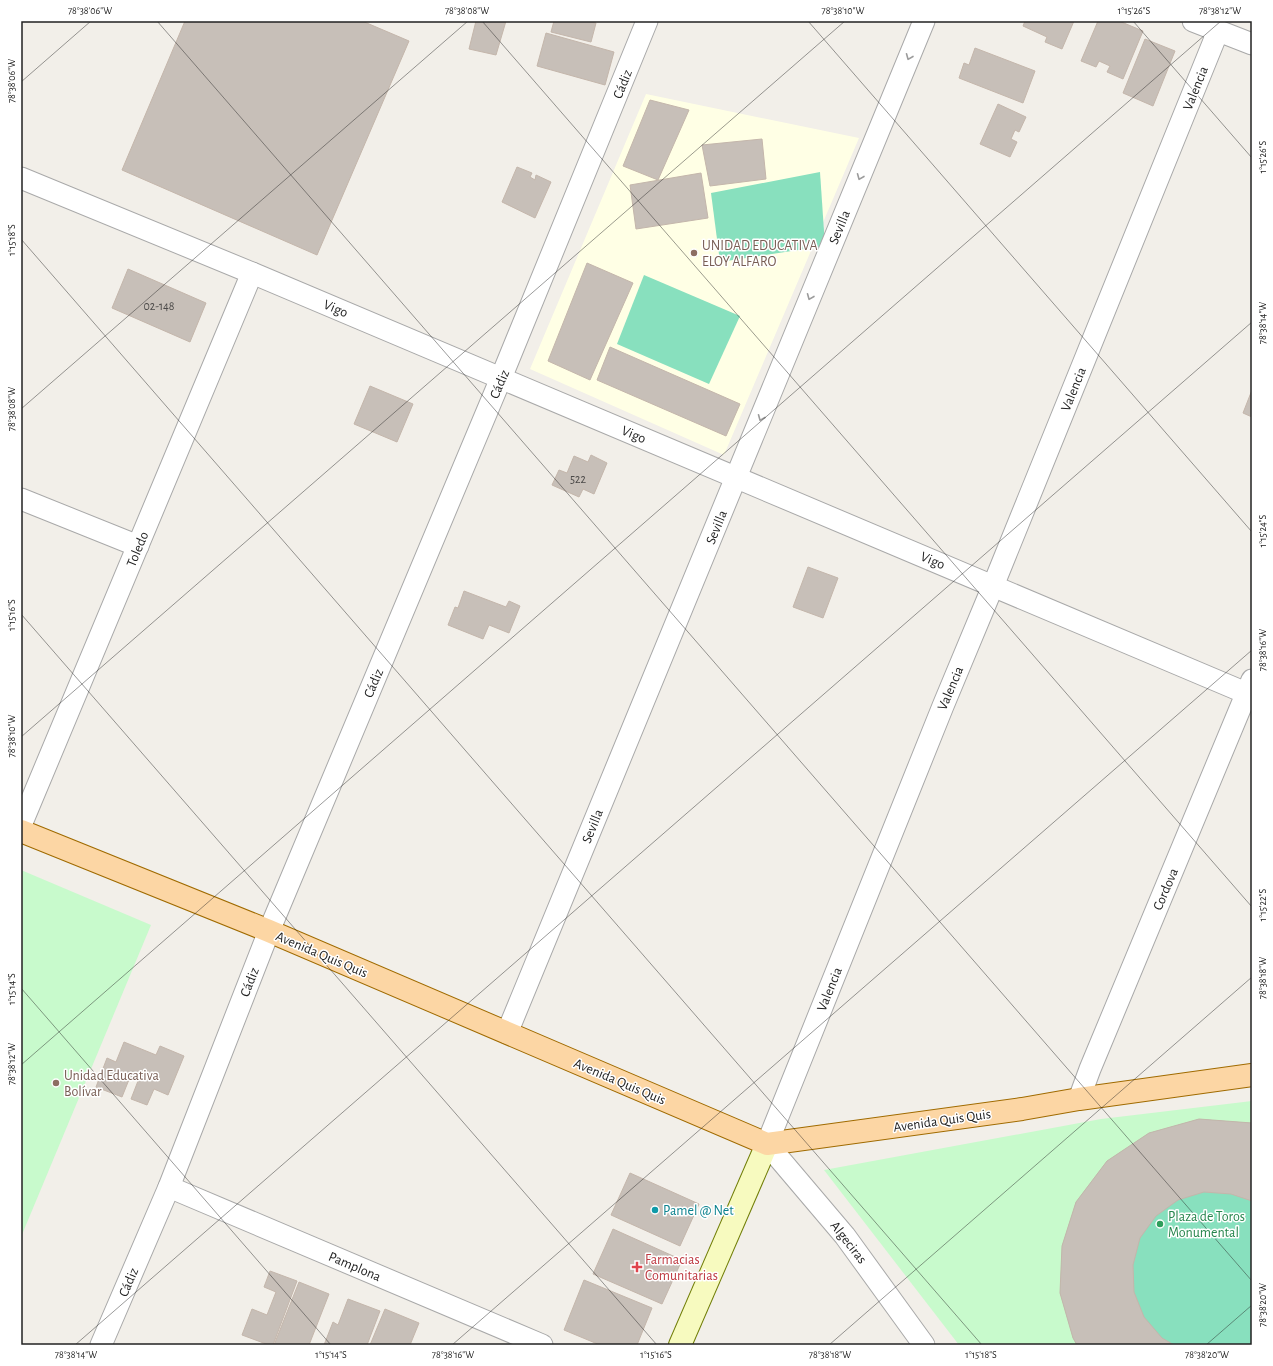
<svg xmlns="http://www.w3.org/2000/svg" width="1273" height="1366" viewBox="0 0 1273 1366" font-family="'Alegreya Sans',sans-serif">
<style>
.education{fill:#ffffe5}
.park{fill:#c8facc}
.pitch{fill:#88e0be}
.building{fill:#c7bfb8;stroke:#c4b6ab}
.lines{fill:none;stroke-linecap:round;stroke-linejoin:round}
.street-casing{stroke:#a9a9a9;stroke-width:23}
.secondary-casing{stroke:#707d05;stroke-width:24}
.primary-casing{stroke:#a06b00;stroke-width:24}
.street{stroke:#fff;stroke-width:21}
.secondary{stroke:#f7fabf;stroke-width:22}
.primary{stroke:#fcd6a4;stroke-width:22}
.oneway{stroke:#9c9c9c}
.ticks{fill:none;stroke:#222;stroke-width:1;stroke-opacity:0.45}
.education-dot{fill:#8d6e63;stroke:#fff;stroke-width:1.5}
.culture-dot{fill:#0f9aa8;stroke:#fff;stroke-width:1.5}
.leisure-dot{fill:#2e9e5b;stroke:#fff;stroke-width:1.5}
.health-dot{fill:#e0444e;stroke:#fff;stroke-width:1.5}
.labels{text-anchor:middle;stroke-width:3;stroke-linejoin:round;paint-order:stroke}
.number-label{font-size:12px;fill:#4b4948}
.street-label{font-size:14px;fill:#222;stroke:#fff}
.education-label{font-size:14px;fill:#785e54;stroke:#fff;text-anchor:start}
.culture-label{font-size:14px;fill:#0d838f;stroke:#fff;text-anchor:start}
.leisure-label{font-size:14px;fill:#27864d;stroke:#fff;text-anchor:start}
.health-label{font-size:14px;fill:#be3a42;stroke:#fff;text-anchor:start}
.neatline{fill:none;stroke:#222;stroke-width:1.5}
.ticks-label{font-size:10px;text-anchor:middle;fill:#222}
</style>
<rect width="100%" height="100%" fill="#f2efe9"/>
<path class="education" d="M646 94 859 138 724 455 530 369Z"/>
<g class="park">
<path d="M21 870 151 925 21 1237Z"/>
<path d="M1252 1101V1345H959L824 1170 1101 1119Z"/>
</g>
<g class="pitch">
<path d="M820 172 825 246 720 262 711 193Z"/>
<path d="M644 275 740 316 709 384 617 344Z"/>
<path d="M1199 1119 1252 1123V1345H1077L1073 1338 1060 1293 1062 1246 1076 1202 1107 1161 1149 1133Z"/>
</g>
<g class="building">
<path d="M185 21H362L409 41 317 255 122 170Z"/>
<path d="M476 21H506L496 55 469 49Z"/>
<path d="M554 21H590V22L596 23 591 42 551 32Z"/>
<path d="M1025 21H1074L1062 49 1045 42 1047 37 1023 26Z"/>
<path d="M1098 21H1119L1143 31 1123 79 1107 72 1110 66 1099 61 1096 67 1081 61Z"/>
<path d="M546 33 614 52 605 85 537 66Z"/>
<path d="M1145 39 1175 51 1153 106 1123 93Z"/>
<path d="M975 48 1035 71 1023 103 959 78 964 63 969 65Z"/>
<path d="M650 100 689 110 658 180 623 166Z"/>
<path d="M998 104 1026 117 1019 132 1015 130 1011 139 1017 142 1010 157 980 144Z"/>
<path d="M762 139 766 179 710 186 702 145Z"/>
<path d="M517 167 532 173 530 177 535 180 536 175 551 182 535 218 502 202Z"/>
<path d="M701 173 708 218 636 229 630 185Z"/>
<path d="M587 263 633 283 590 380 548 361Z"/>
<path d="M128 269 206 303 190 342 112 308Z"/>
<path d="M610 347 740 404 726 436 597 380Z"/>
<path d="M370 386 413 404 397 442 354 424Z"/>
<path d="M1252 390V417L1243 413Z"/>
<path d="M591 455 607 463 594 494 583 489 579 497 552 485 559 470 567 473 574 456 588 462Z"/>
<path d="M808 567 838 578 823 618 793 607Z"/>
<path d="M464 591 506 607 509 601 520 606 509 633 489 625 483 639 448 625 455 607 458 608Z"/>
<path d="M124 1042 156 1055 160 1046 184 1056 168 1095 154 1089 147 1105 131 1099 138 1081 130 1077 122 1097 96 1087 107 1058 116 1062Z"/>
<path d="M1199 1119 1252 1123V1201L1231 1194 1204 1192 1178 1200 1156 1216 1140 1238 1133 1265 1134 1292 1144 1317 1162 1338 1174 1345H1077L1073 1338 1060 1293 1062 1246 1076 1202 1107 1161 1149 1133Z"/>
<path d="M630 1173 699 1204 680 1246 611 1215Z"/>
<path d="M613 1229 682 1260 662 1304 593 1274Z"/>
<path d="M270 1271 297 1281 273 1345H269L242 1335 252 1309 267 1315 276 1292 264 1287Z"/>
<path d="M584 1280 652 1308 637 1345H600L564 1330Z"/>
<path d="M299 1282 329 1294 309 1345H274Z"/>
<path d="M348 1299 380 1311 367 1345H324L333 1322 338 1325Z"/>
<path d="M385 1309 419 1323 410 1345H370Z"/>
</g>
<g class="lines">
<defs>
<g id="street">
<path d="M1193 21 1252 44"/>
<path d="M21 178 252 273 1246 693"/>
<path d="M21 499 138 546"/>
<path d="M21 825 252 273"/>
<path d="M507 1033 924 21"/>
<path d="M1079 1099 1090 1069 1252 680"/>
<path d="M169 1187 542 1345"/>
<path d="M101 1345 169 1187 269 931 501 378 647 21"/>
<path d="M924 1345 845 1236 767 1144 943 706 993 586 1218 31"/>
</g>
<path id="secondary" d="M680 1345 767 1144"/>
<path id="primary" d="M21 831 269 931 767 1144 1022 1109 1079 1099 1252 1075"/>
</defs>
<use href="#street" class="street-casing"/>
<use href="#secondary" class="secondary-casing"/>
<use href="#primary" class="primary-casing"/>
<use href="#street" class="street"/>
<use href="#secondary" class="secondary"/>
<use href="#primary" class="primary"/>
</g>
<defs><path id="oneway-chevron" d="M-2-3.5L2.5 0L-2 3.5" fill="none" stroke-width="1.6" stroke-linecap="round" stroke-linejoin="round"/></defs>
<g class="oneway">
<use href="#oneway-chevron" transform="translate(909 57) rotate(112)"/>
<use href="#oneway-chevron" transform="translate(860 177) rotate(112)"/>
<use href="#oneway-chevron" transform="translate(810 297) rotate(112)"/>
<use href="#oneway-chevron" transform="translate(761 418) rotate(112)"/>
</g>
<path class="ticks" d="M157 21 1252 1281M482 21 1252 907M808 21 1252 532M1133 21 1252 158M21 82 91 21M21 239 982 1345M21 409 468 21M21 614 657 1345M21 737 845 21M21 988 331 1345M21 1065 1221 21M75 1345 1252 322M452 1345 1252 650M829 1345 1252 977M1206 1345 1252 1305"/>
<g class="education-dot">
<circle cx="694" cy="253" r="4"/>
<circle cx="56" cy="1083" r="4"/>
</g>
<circle class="culture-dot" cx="655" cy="1210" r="4"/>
<circle class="leisure-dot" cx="1160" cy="1224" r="4"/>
<path class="health-dot" d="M635 1261h4v4h4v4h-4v4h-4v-4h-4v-4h4z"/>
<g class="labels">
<g class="number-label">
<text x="159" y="310">02-148</text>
<text x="578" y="483">522</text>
</g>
<g class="street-label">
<text transform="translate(622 84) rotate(-68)" y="5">Cádiz</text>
<text transform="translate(1195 88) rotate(-68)" y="5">Valencia</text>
<text transform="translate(839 227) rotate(-68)" y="5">Sevilla</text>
<text transform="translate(336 308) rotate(23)" y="5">Vigo</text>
<text transform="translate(499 384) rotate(-67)" y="5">Cádiz</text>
<text transform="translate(1073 389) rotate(-68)" y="5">Valencia</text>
<text transform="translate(634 434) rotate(23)" y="5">Vigo</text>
<text transform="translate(716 527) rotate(-68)" y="5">Sevilla</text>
<text transform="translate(137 549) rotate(-67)" y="5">Toledo</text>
<text transform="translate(933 560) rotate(23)" y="5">Vigo</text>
<text transform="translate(373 683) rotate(-67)" y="5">Cádiz</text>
<text transform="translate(950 688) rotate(-67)" y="5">Valencia</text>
<text transform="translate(592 826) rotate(-68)" y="5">Sevilla</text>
<text transform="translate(1165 889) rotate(-67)" y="5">Cordova</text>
<text transform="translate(322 954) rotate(23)" y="5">Avenida Quis Quis</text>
<text transform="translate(249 982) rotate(-69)" y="5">Cádiz</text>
<text transform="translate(829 989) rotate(-68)" y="5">Valencia</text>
<text transform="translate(620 1081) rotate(23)" y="5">Avenida Quis Quis</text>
<text transform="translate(942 1120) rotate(-8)" y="5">Avenida Quis Quis</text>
<text transform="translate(849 1242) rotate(52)" y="5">Algeciras</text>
<text transform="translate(355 1266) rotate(23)" y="5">Pamplona</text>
<text transform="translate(128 1282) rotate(-67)" y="5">Cádiz</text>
</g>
<g class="education-label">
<text x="702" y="250">UNIDAD EDUCATIVA<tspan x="702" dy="16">ELOY ALFARO</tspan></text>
<text x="64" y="1080">Unidad Educativa<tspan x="64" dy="16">Bolívar</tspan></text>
</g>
<g class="culture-label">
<text x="663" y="1215">Pamel @ Net</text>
</g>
<g class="leisure-label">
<text x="1168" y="1221">Plaza de Toros<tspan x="1168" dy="16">Monumental</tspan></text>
</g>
<g class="health-label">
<text x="645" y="1264">Farmacias<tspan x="645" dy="16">Comunitarias</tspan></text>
</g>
</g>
<rect width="1273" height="1366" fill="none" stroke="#ffffff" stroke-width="44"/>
<rect x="22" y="22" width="1229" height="1322" class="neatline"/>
<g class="ticks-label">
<text x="90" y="14">78°38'06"W</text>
<text x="467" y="14">78°38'08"W</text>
<text x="843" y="14">78°38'10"W</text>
<text x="1134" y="14">1°15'26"S</text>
<text x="1220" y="14">78°38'12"W</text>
<text transform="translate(11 81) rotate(-90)" y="4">78°38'06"W</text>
<text transform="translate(1262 157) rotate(-90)" y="4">1°15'26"S</text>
<text transform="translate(11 240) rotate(-90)" y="4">1°15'18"S</text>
<text transform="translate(1262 323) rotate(-90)" y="4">78°38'14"W</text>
<text transform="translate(11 409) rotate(-90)" y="4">78°38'08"W</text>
<text transform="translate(1262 531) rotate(-90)" y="4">1°15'24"S</text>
<text transform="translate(11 615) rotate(-90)" y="4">1°15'16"S</text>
<text transform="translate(1262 650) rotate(-90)" y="4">78°38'16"W</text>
<text transform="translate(11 736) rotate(-90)" y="4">78°38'10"W</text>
<text transform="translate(1262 905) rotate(-90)" y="4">1°15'22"S</text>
<text transform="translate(1262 978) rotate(-90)" y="4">78°38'18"W</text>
<text transform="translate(11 989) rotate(-90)" y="4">1°15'14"S</text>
<text transform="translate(11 1064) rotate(-90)" y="4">78°38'12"W</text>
<text transform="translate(1262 1305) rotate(-90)" y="4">78°38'20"W</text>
<text x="76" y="1358">78°38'14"W</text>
<text x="331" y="1358">1°15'14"S</text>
<text x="453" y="1358">78°38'16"W</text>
<text x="656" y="1358">1°15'16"S</text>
<text x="830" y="1358">78°38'18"W</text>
<text x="981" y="1358">1°15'18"S</text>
<text x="1207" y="1358">78°38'20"W</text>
</g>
</svg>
